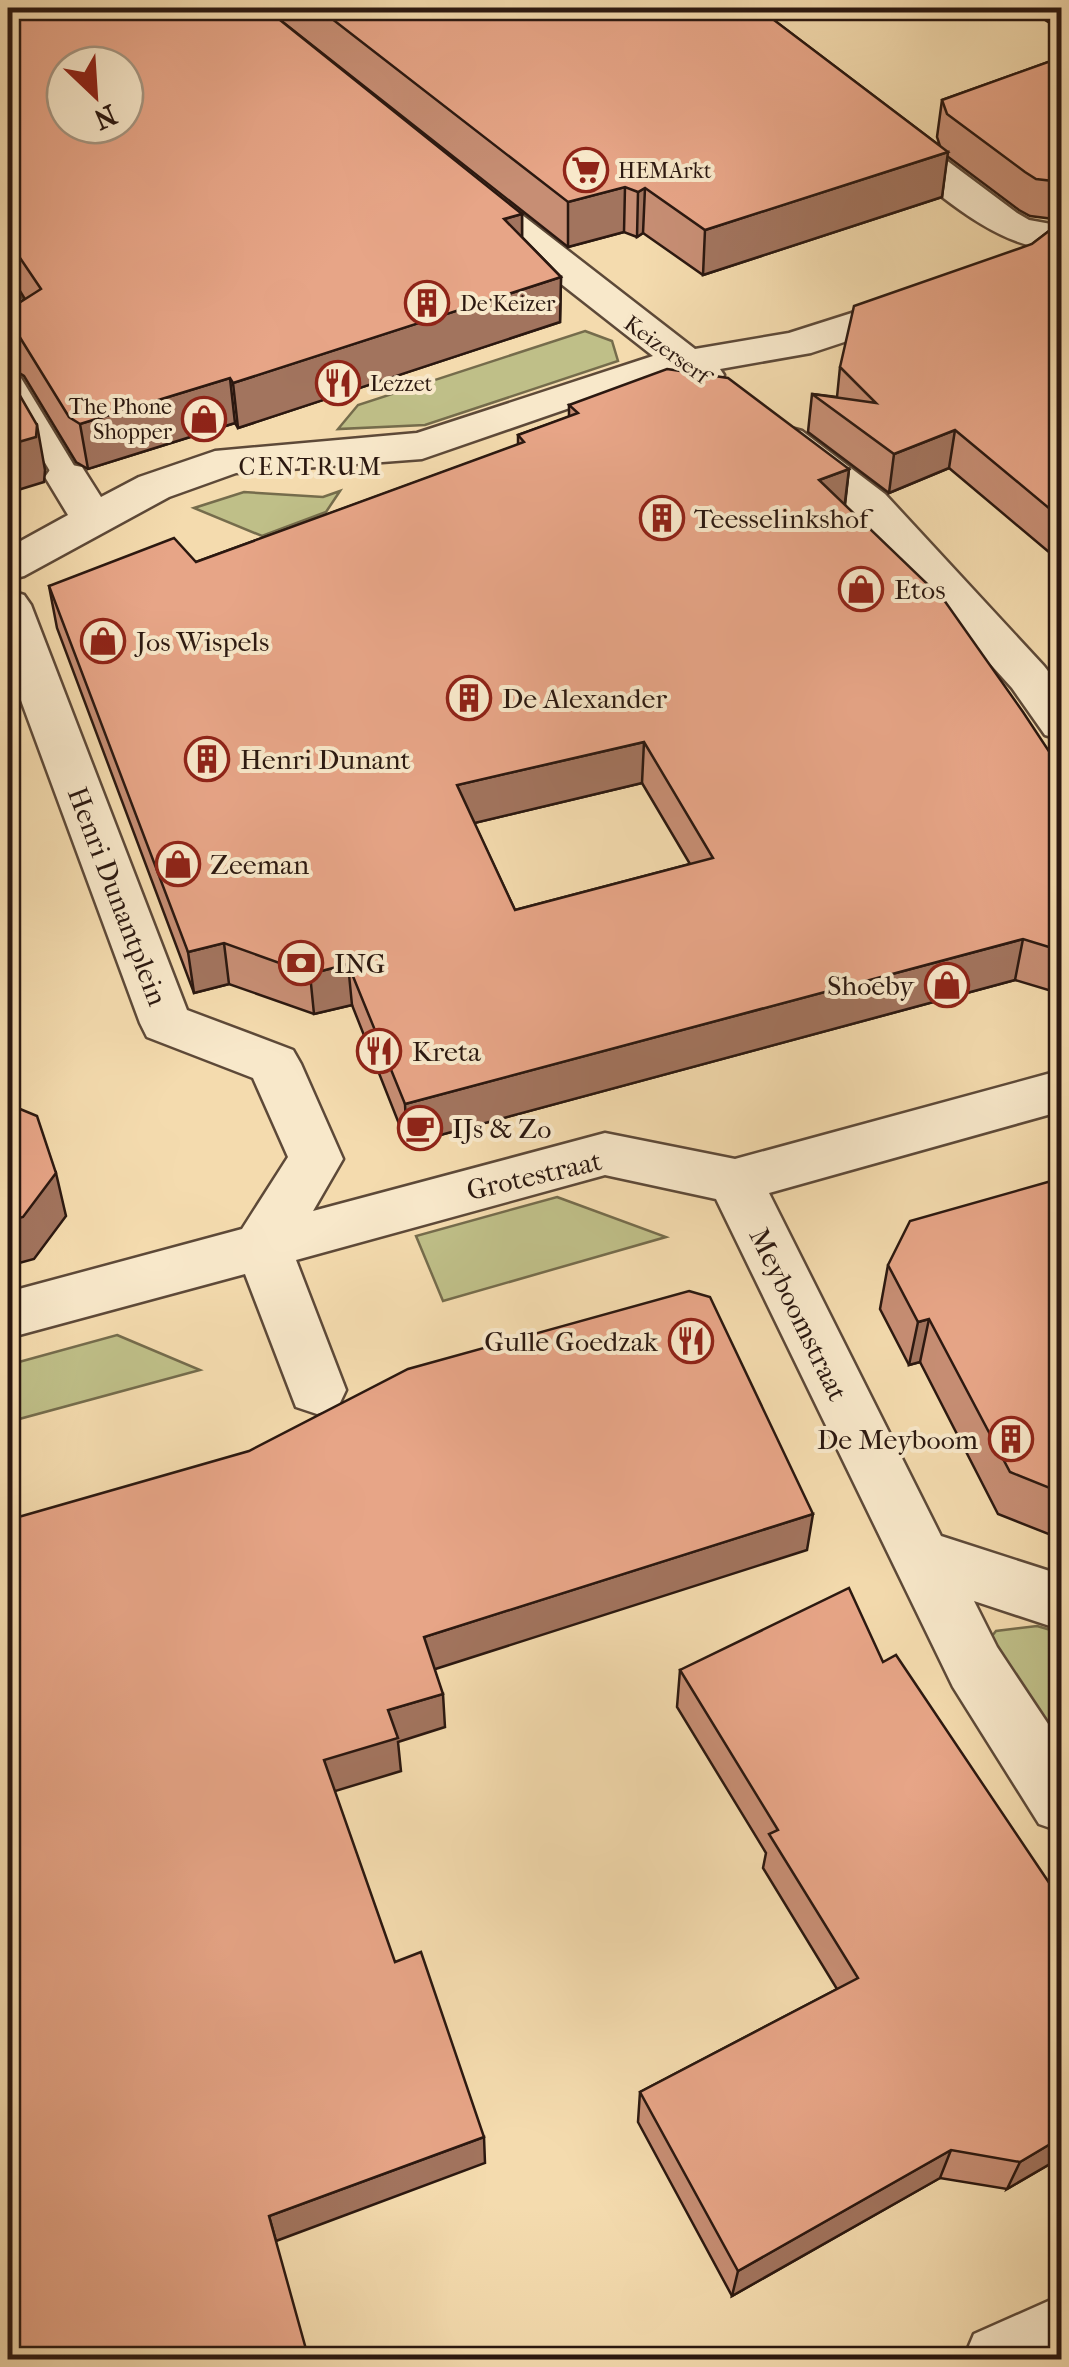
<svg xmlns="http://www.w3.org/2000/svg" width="1069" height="2367" viewBox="0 0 1069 2367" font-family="'IM FELL French Canon',serif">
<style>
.green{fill:#bfbf88;stroke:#756c4c;stroke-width:2.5}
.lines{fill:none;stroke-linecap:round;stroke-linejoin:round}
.lane-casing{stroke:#5d4938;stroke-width:5}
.street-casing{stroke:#5d4938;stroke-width:5}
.lane{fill:#f8e8ca;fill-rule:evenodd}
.street{fill:#f8e8ca;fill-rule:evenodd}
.wall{fill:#c78e74;stroke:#2b1810;stroke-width:2.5;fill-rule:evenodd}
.shaded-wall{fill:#a2745e;stroke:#2b1810;stroke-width:2.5}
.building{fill:#e7a587;stroke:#2b1810;stroke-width:2.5;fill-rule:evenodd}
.labels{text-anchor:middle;stroke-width:8;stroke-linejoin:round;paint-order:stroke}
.far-poi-label{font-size:22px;fill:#2b1810;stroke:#f8e8ca;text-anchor:start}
.far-street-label{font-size:22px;fill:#2b1810;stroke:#f8e8ca}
.far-neighbourhood-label{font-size:25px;letter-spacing:2.5px;fill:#2b1810;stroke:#f8e8ca}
.poi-label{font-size:28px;fill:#2b1810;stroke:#f8e8ca;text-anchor:start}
.street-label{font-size:28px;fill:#2b1810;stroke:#f8e8ca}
</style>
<rect width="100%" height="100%" fill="#f4dbae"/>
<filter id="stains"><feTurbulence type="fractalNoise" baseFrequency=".002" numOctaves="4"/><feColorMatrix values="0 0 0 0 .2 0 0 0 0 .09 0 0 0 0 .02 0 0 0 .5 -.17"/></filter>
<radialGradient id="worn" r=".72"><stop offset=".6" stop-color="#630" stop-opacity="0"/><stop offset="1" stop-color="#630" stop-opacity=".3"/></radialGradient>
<g class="green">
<path d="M585 331 612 341 618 361 425 425 338 429 358 405Z"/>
<path d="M340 491 326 512 262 536 194 508 244 492 323 497Z"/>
<path d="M557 1197 666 1237 443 1301 416 1236Z"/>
<path d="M117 1335 200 1370 8 1422V1365Z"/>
<path d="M1037 1626 1061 1633V1764L988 1641 996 1631Z"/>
</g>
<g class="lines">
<defs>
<g id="lane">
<path d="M8 290 17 293 45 333 8 357V338L18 331 8 316Z"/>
<path d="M8 370 21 378 81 477 77 483 67 486 57 483 8 400Z"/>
</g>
<g id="street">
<path d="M885 121 898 124 1017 213 1029 220 1062 226V246C1002 260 917 174 872 140L866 132 872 124Z"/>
<path d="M463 176 477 180 695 349 789 333 921 291 935 294 941 303 935 312 811 353 720 369 724 375 718 384 703 387 679 376 645 382 422 459 236 473 169 497 24 576 8 580V548L68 515 45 477 52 467 67 464 82 467 101 497 139 477 215 451 417 433 653 356 449 196 444 188 449 180Z"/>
<path d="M787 427 802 431 885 494 1044 666 1062 689V740L1045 735 1012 688 855 514 772 449 766 440 772 431Z"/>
<path d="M8 590 24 595 31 605 187 1010 293 1050 301 1064 343 1159 313 1211 605 1133 735 1159 1062 1070V1111L769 1193 941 1536 1062 1575V1630L974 1601 997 1647 1062 1745V1832L1039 1824 953 1687 716 1199 605 1175 296 1260 346 1390 338 1407 317 1414 296 1407 245 1274 8 1338V1292L242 1229 288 1157 253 1078 147 1037 140 1023 8 665Z"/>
<path d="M1062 2295V2360H963L974 2334Z"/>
</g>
</defs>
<use href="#lane" class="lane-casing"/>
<use href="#street" class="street-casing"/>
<use href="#lane" class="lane"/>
<use href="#street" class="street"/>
</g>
<g class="wall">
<path d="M8 8 522 214V237L561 277 560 322 238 428 235 423 88 469 76 462 24 376 8 366V300L9 309 25 299 20 291 9 286 8 288Z"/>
<path d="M265 8H758L940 146 937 137 942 100 1062 57V220L1030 216 1019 210 947 156 942 197 703 275 643 233 637 237 624 232 568 247Z"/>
<path d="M1047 8H1062V31L1045 20Z"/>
<path d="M1062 221V563L949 468 889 493 808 432 812 394 837 397 840 367 1032 244Z"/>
<path d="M569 405 849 469 845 505 1062 771V991L1055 992 1015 980 407 1144 352 1005 314 1014 229 984 194 993 57 628 49 586 196 562 518 445V435L569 417ZM642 783 690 864 515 910 474 823Z"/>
<path d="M1062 1178V1532L1051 1535 998 1514 920 1362 909 1365 880 1309 888 1265Z"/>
<path d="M883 1662 1062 1902V2164L1059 2165 1055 2161 1007 2189 940 2178 732 2296 638 2122 640 2092 837 1989 763 1868 766 1853 677 1707 680 1670Z"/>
</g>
<g class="shaded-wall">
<path d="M948 152 942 197 703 275 705 230Z"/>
<path d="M625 187 624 232 568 247V202Z"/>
<path d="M645 188 643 233 637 237 638 192Z"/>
<path d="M522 214V259L504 219Z"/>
<path d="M561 277 560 322 238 428 233 383Z"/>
<path d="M230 378 235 423 88 469 80 424Z"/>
<path d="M37 425 45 470 44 482 8 493V445Z"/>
<path d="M955 430 949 468 889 493 894 454Z"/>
<path d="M849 469 844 510 819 480Z"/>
<path d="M644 742 642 783 458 827 457 785Z"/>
<path d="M1023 939 1015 980 407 1144 405 1104Z"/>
<path d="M224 943 229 984 194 993 188 952Z"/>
<path d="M348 964 352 1005 314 1014 310 974Z"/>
<path d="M1062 965V991L1055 992Z"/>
<path d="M56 1173 66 1216 34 1259 8 1266V1221Z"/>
<path d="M929 1319 920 1362 909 1365 918 1322Z"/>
<path d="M1062 1502V1532L1051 1535Z"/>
<path d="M813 1514 807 1550 426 1672 424 1637Z"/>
<path d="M443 1694 445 1727 398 1742 401 1771 329 1793 324 1760 388 1710Z"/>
<path d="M484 2137 485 2163 276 2241 269 2216Z"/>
<path d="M1062 2137V2148L1055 2161 1007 2189 1020 2162Z"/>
<path d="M951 2150 940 2178 732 2296 738 2271Z"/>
</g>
<g class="building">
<path d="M8 8H265L522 214 504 219 561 277 233 383 230 378 80 424 69 417 16 331 8 326V310L41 289 12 246 8 244ZM65 65H125V125H65Z"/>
<path d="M318 8H758L948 152 705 230 645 188 638 192 625 187 568 202Z"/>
<path d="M1062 57V182L1036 179 1025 172 947 114 942 100Z"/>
<path d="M1062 221V519L955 430 894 454 812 394 876 403 840 367 854 306 1032 244Z"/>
<path d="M667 369 728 378 849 469 819 480 944 600 1023 712 1062 771V951L1023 939 405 1104 348 964 310 974 224 943 188 952 49 586 174 538 196 562 524 442 518 435 578 413 569 405ZM644 742 713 858 515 910 457 785Z"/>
<path d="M8 375 37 425 36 437 8 445Z"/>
<path d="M8 1104 37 1116 56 1173 23 1217 8 1221Z"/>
<path d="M1062 1178V1493L1010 1472 929 1319 918 1322 888 1265 910 1221Z"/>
<path d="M689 1291 710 1297 813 1514 424 1637 443 1694 388 1710 398 1738 324 1760 395 1962 421 1952 484 2137 269 2216 309 2360H8V1520L249 1451 408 1369Z"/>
<path d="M849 1588 883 1662 896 1655 1062 1902V2137L1020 2162 951 2150 738 2271 640 2092 858 1978 769 1834 778 1830 680 1670Z"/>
</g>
<defs>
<symbol id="supermarket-ring" viewBox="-11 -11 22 22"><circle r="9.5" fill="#f8e8ca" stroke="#8f2418" stroke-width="1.5"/><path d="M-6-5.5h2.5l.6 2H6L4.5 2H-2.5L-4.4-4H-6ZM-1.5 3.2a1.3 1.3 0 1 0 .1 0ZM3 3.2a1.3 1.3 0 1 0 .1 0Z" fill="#8f2418"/></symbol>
<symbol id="building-ring" viewBox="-11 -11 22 22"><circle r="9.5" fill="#f8e8ca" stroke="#8f2418" stroke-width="1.5"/><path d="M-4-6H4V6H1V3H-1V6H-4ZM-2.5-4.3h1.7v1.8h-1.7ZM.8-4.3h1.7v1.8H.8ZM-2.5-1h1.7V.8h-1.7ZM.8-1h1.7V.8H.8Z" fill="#8f2418"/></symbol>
<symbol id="restaurant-ring" viewBox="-11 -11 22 22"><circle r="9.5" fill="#f8e8ca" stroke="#8f2418" stroke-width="1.5"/><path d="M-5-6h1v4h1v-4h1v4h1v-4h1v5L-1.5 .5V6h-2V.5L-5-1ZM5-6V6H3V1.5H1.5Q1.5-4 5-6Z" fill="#8f2418"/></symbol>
<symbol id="shop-ring" viewBox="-11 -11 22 22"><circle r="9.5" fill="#f8e8ca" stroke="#8f2418" stroke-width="1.5"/><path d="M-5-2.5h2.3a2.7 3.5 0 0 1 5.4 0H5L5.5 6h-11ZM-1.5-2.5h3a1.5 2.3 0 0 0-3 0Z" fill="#8f2418"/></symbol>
<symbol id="bank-ring" viewBox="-11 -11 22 22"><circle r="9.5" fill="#f8e8ca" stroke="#8f2418" stroke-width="1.5"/><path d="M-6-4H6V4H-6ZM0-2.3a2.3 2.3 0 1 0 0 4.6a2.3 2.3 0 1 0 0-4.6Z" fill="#8f2418"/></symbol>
<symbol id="cafe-ring" viewBox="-11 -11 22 22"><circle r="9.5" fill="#f8e8ca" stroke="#8f2418" stroke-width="1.5"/><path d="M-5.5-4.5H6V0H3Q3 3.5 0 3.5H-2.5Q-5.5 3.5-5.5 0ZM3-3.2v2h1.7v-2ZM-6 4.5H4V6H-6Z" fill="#8f2418"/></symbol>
</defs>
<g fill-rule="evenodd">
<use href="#supermarket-ring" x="561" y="145" width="50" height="50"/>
<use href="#building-ring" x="402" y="278" width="50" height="50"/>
<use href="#restaurant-ring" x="313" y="358" width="50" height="50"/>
<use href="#shop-ring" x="179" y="394" width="50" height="50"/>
<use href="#building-ring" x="637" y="493" width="50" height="50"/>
<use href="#shop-ring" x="836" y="564" width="50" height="50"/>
<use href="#shop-ring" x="78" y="616" width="50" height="50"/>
<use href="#building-ring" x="444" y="673" width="50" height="50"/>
<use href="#building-ring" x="182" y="734" width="50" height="50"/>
<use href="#shop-ring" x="153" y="839" width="50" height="50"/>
<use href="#bank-ring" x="276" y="938" width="50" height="50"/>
<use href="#shop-ring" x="922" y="960" width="50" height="50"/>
<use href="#restaurant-ring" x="354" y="1026" width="50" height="50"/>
<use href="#cafe-ring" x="395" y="1103" width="50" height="50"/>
<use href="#restaurant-ring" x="666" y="1316" width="50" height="50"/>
<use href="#building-ring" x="986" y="1414" width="50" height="50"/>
</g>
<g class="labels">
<g class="far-poi-label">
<text x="618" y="178">HEMArkt</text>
<text x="460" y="311">De Keizer</text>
<text x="370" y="391">Lezzet</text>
<text x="172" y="414" text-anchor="end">The Phone<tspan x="172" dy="25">Shopper</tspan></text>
</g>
<g class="far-street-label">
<text transform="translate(667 349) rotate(36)" y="8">Keizerserf</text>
</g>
<g class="far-neighbourhood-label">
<text x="311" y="475">CENTRUM</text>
</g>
<g class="poi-label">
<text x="694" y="528">Teesselinkshof</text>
<text x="894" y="599">Etos</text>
<text x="136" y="651">Jos Wispels</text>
<text x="502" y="708">De Alexander</text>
<text x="240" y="769">Henri Dunant</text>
<text x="210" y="874">Zeeman</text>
<text x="334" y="973">ING</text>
<text x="914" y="995" text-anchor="end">Shoeby</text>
<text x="412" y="1061">Kreta</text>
<text x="452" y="1138">IJs &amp; Zo</text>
<text x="658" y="1351" text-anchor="end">Gulle Goedzak</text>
<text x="978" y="1449" text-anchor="end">De Meyboom</text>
</g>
<g class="street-label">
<text transform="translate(118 896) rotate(69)" y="10">Henri Dunantplein</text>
<text transform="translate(534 1175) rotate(-13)" y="10">Grotestraat</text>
<text transform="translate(799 1314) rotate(64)" y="10">Meyboomstraat</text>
</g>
</g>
<rect width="1069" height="2367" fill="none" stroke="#f4dbae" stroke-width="40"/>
<rect x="10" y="10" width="1049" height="2347" fill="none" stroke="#2b1810" stroke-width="5"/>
<rect x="20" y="20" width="1029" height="2327" fill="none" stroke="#2b1810" stroke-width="2.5"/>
<g transform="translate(95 95) rotate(155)"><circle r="48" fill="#f8e8ca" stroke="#a69580" stroke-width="2.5"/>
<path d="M0-8L18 38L0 25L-18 38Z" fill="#8f2418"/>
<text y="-15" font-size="28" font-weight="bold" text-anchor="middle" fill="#2b1810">N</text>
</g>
<rect width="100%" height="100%" filter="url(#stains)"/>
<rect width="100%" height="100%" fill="url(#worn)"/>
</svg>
